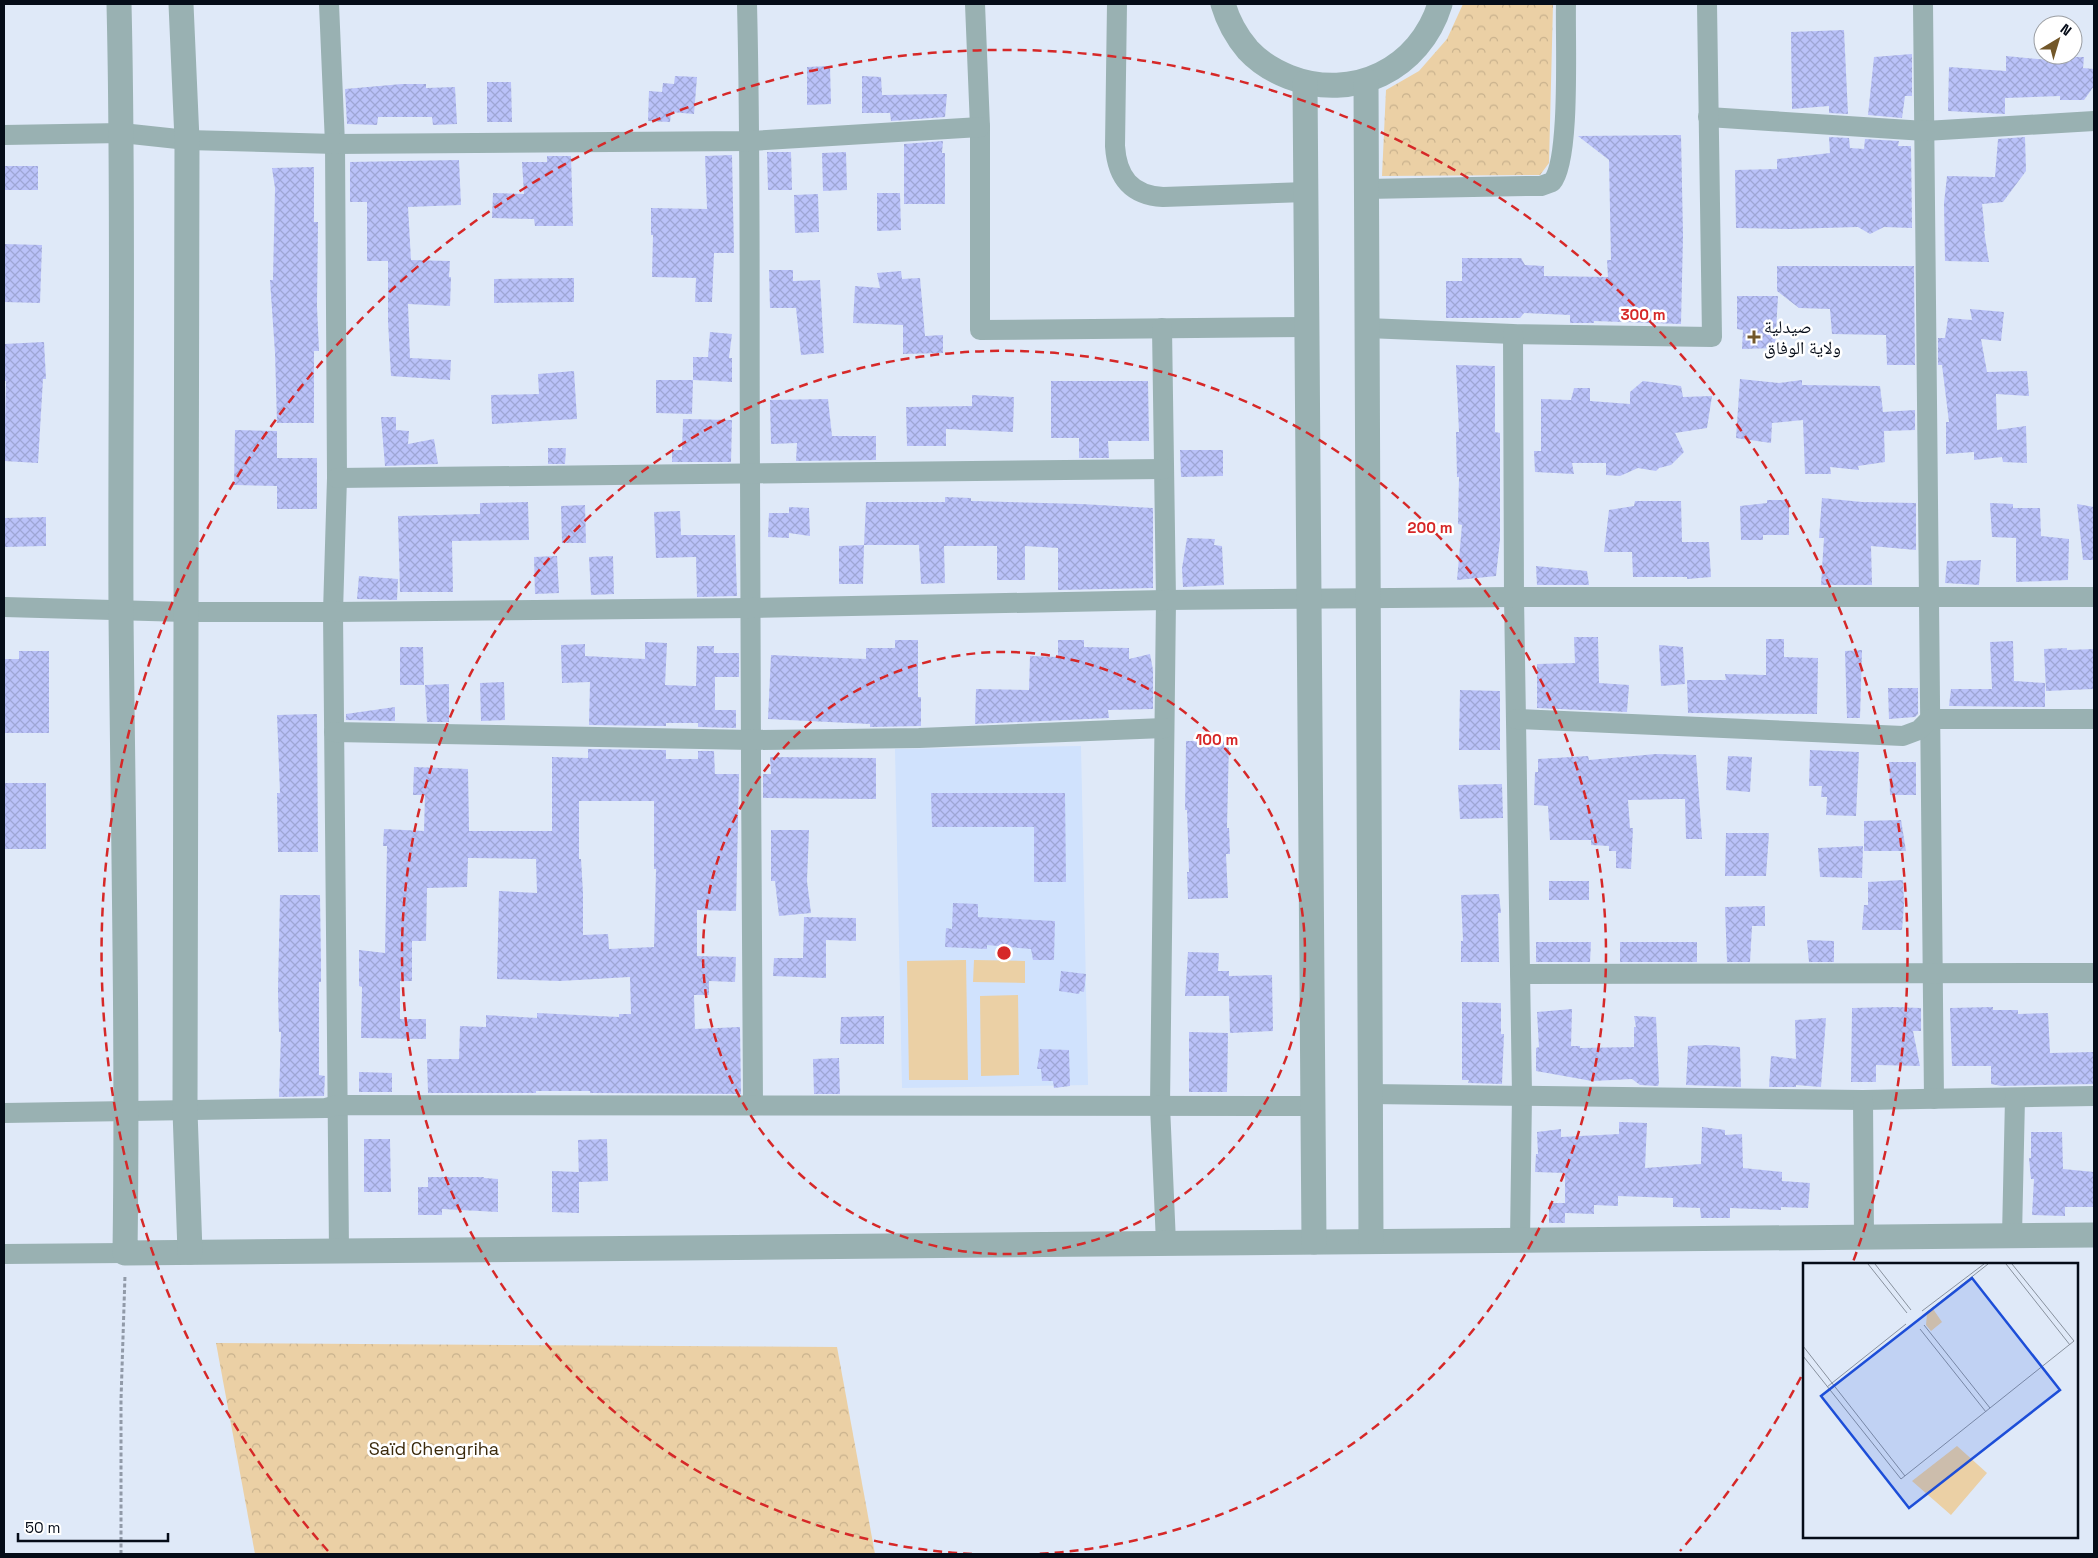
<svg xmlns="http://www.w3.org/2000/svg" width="2098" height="1558" viewBox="0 0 2098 1558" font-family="'Space Grotesk','Noto Naskh Arabic',sans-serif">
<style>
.built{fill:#d0e2fd}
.park{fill:url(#park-crowns)}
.pitch{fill:#ebd0a5}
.building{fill:url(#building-cross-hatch);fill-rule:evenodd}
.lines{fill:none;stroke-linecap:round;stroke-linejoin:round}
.path{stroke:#919aa8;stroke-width:3;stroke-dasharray:4 2.5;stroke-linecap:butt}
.minor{stroke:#99b1b2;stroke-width:20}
.tertiary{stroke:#99b1b2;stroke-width:25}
.ring{fill:none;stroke:#d62828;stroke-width:2.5;stroke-dasharray:9 6}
.poi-dot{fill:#725729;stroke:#fff;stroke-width:2}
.labels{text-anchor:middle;stroke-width:5;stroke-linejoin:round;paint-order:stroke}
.poi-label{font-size:18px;fill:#050c18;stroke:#fff;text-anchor:start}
.park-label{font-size:18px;fill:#3a290b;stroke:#fff}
.inset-road{fill:none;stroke:#88919e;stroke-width:1}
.view{fill:#1d4ed8;fill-opacity:0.15;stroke:#1d4ed8;stroke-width:2.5}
.inset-edge{fill:none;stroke:#050c18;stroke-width:2.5}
.centre{fill:#d62828;stroke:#fff;stroke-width:2.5}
.ring-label{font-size:15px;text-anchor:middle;font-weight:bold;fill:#d62828;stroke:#fff;stroke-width:5;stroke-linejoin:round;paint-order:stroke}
</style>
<defs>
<pattern id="park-crowns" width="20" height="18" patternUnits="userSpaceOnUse" patternTransform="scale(1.25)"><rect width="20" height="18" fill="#ebd0a5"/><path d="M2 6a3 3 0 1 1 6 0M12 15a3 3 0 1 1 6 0" fill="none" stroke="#c8b18d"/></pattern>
<pattern id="building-cross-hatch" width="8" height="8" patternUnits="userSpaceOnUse" patternTransform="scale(1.25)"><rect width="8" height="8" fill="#bac2f9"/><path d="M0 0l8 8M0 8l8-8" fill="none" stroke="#9ea6d5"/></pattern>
</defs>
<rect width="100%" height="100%" fill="#dfe9f8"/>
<path class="built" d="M1081 746 1088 1085 902 1088 895 749Z"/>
<g class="park">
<path d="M1463 4H1553L1549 163 1540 175 1382 176 1386 90 1419 71 1447 39Z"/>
<path d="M216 1343 837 1347 875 1554H255Z"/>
</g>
<g class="pitch">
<path d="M966 960 968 1080H909L907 961Z"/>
<path d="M974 960 1025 961V983L973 982Z"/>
<path d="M1018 995 1019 1075 981 1076 980 996Z"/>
</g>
<g class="building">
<path d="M1844 30 1848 114 1829 113V106L1792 109 1791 32Z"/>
<path d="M1912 54V96H1905L1902 118 1868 115 1874 57Z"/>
<path d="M2006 56 2059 61V57H2084L2083 68 2094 69V86L2084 100H2060V96L2005 98V114L1948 111 1949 67 2006 71Z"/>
<path d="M830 66 831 104 807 105V67Z"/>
<path d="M675 76 697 77 694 114 671 112 670 122 648 121 649 91 662 92 663 83 674 84Z"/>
<path d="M862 76 881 77 882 95 947 94 945 117 891 121 890 113H862Z"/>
<path d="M487 82H511L512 122H487Z"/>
<path d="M402 84H426V88L455 87 457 124 433 125 432 117H378L377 125 347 124 345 89Z"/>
<path d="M1681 135 1683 236 1681 324 1594 321V323H1570V315L1524 313 1520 318H1446V281H1462V258H1521L1525 265 1544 266V276L1608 277 1607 260H1611L1609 160 1578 136Z"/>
<path d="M1829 137 1849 138 1850 148 1864 149 1865 139 1899 141 1898 146H1911L1912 228 1884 227 1870 234 1858 227 1789 229 1736 228 1735 170 1777 169V159L1830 153Z"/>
<path d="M2025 137 2026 171 2003 202 1982 204 1985 231H1984L1989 262 1945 261 1944 203 1947 176 1995 177 1998 139Z"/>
<path d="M943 141 942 153H945V204H904V144Z"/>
<path d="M767 152H791L792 190H768Z"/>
<path d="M846 152 847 190 823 191 822 153Z"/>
<path d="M732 155 734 253H714L712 302H695L696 278 652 277 653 235H651V208L707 209 705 156Z"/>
<path d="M547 156H571L573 226H535L534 219 492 218 493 193 524 194 522 162H547Z"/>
<path d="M459 160 461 205 408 207 411 260 450 261 449 277H451L450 306 408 304 410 358 451 360 450 380 391 376 388 321V261H367V202H350V162Z"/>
<rect x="4" y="166" width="34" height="24"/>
<path d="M314 167V222H318L317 306 319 351H314V423H277L275 353 270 280H273L275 188 272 168Z"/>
<path d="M877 193H900L901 230 877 231Z"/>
<path d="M818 194 819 232 795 233 794 195Z"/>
<path d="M4 244 42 245 40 303 4 302Z"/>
<path d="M1777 266H1914L1915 365H1887L1886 335 1832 334 1830 309 1799 308 1777 291Z"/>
<path d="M769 270H793V281L820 280 824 353 801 355 796 308H770Z"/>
<path d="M901 271 902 279 920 278 925 336 943 335V353L903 354V325L853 323 855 286 880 288 877 273Z"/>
<path d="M574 278V302L494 303V279Z"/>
<path d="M1737 296H1778L1775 348 1742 349 1743 330 1737 329Z"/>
<path d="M1970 309 2004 312 2001 341 1981 339 1987 372 2027 371 2029 396 1996 394 1997 430 2026 426 2027 463 2003 462 2002 457 1974 460V452L1946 454V422H1949L1942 365H1938V338H1945L1948 318 1972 320Z"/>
<path d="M710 332 732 334 729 358H732V382L693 380V357H708Z"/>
<path d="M44 342 46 379H43L38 463 4 461 6 381H4V344Z"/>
<path d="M1456 365 1495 366V432L1500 433V539L1496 576 1457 580 1462 525 1458 524 1459 477H1457L1456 432H1459Z"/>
<path d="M574 371 577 419 492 424 491 395 539 394 538 374Z"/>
<path d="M1740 379 1779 383 1802 380V385L1880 386 1883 412 1915 410V430L1884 431 1885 462 1858 466 1859 470 1830 467 1831 474H1805L1803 420 1772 423 1771 443 1736 438Z"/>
<path d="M656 380H693L692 414 656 413Z"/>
<path d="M1051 381H1148L1149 441H1108L1109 458H1079V438H1051Z"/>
<path d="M1643 381 1681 386 1683 397 1712 396 1707 428 1675 433 1684 452 1671 465 1659 468 1656 471 1638 468 1620 476 1606 475V463H1572L1574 474 1535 472 1534 451H1541V399L1571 400 1574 388H1590V401L1630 404V392Z"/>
<path d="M972 395 1014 397 1013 432 946 429V446H907L906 407 972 406Z"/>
<path d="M828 399 832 436H876V460L796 461 797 443 771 444 770 400Z"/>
<path d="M381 417H396V430L409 431 408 444 434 439 438 464 385 466Z"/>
<path d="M683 419 732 420 731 462H672V450H682Z"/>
<path d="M235 430 277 431V458H317V509H277V486L234 485Z"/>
<path d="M548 448H566L565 464H548Z"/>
<path d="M1180 450H1223V476L1181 477Z"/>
<path d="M945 497 971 498V501L1081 504 1153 508V588L1058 590V548L1025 546V580H997V546H944L945 583 921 584 919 545H864L863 584H839V546L864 545 866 502H945Z"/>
<path d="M1822 498 1862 502 1916 503V550L1871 546 1872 585H1821L1824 538H1819Z"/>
<path d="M1767 500H1789V535H1763V540H1741L1740 506 1767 503Z"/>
<path d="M1635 501H1681L1682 542H1709L1711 577 1687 579V577H1633L1632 552H1604L1609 510 1634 506Z"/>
<path d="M528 502 529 540 452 541 453 592H400L398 516 480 514V503Z"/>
<path d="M1990 503 2013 504V508H2040L2041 536 2069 539 2068 580 2016 582V538L1992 537Z"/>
<path d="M2077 504 2094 507V560H2083Z"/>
<path d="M585 505 586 543H562L561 506Z"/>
<path d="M789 507 809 508 810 536 789 533V538L768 537 769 513H789Z"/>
<path d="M680 511 681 535H735L737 596 697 597 696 557 656 558 654 512Z"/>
<path d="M46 517V546L4 547V518Z"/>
<path d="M1187 538 1215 539 1214 545 1222 546 1224 585 1183 587 1182 568Z"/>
<path d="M557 556 559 593 535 594 534 557Z"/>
<path d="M613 556 614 594 591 595 589 557Z"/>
<path d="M1981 560 1979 585 1945 583 1947 561Z"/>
<path d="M1536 566 1587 571 1589 585H1537Z"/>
<path d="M359 576 398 579 397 600 357 599Z"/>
<path d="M1574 637H1598L1599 683 1629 685 1627 712 1537 708V664L1575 663Z"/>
<path d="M1766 639H1784V657L1818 658 1817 714 1688 713 1687 680H1726L1725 674 1766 675Z"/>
<path d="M895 640H918V697H921V726L870 727V724L768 719 771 655 866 659V648H895Z"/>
<path d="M1058 640H1084V647L1129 648V659L1150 654 1153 670V709L1108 710 1109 718 975 724 976 689 1029 690 1030 656 1058 657Z"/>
<path d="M2013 641 2014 681 2045 683V707L1949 706 1951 689H1992L1990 642Z"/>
<path d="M645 642 667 643 665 685 696 686 697 646H714V653H739V677H715V710H736V728L698 727V723H666V726L589 725 590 682 562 683 561 645 585 644V656L645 659Z"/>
<path d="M1659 645 1683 647 1685 684 1661 686Z"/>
<path d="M400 647H423L424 685H400Z"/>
<path d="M2067 648V650L2094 649V689L2046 691 2044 649Z"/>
<path d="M1862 650 1860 718H1847L1845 651Z"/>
<path d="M19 651H49V733H4V659H19Z"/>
<path d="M504 682 505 720 481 721 480 683Z"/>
<path d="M449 684V722H427L425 685Z"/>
<path d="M1888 688H1918V714L1915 717 1889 719Z"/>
<path d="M1460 690 1500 691V750H1459Z"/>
<path d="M395 707V721L346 720V714Z"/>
<path d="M317 714 318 852H278L277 793H280L277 715Z"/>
<path d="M1186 741H1229L1227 828H1229L1230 854H1226L1228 898 1188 899 1187 872H1189L1187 810H1185Z"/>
<path d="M588 749 666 750V759H698V751H714L715 774H739L736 911 697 910V956L736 957 735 982 709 981V995H694L695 1029 740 1027 741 1094 590 1093V1091H536V1093H428L427 1059H459L460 1026 486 1027V1015L537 1018V1013L619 1017V1014H631L630 977 560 981 497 979 499 891 537 893 536 859 468 858 467 887 427 888 426 941H412V981H400V1019H426V1039L361 1038 362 987 359 986V950L385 953 387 846H383L384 829 424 831 425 795H413L414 767 468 769 469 831H552V757L588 758ZM579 801H654V869H656L654 947 609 949 608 934 583 935V893L581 859H579Z"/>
<path d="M1810 750 1859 752 1856 816 1826 815 1827 797H1821L1822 786H1809Z"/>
<path d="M1656 754 1696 755 1702 839H1686L1685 799H1673L1628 800 1630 828H1633L1631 869 1616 868V851H1609V846L1591 845V840H1550L1548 806 1534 805 1535 772H1538V759L1588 756 1589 760Z"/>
<path d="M1728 756 1752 757 1750 792 1726 790Z"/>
<path d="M770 757 876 758V799L763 798V774H771Z"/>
<path d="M1889 762H1916V795H1890Z"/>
<rect x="4" y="783" width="42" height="66"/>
<path d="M1502 784 1503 818 1460 819 1458 785Z"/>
<path d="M931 793H1065L1066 882H1034V827H932Z"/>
<path d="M1901 820 1906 851H1864V821Z"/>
<path d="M771 830H809L807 881 811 913 779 916 775 881H771Z"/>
<path d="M1726 833H1769L1766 876H1725Z"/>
<path d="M1863 846 1862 878 1820 877 1818 848Z"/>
<path d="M1903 880 1904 904 1902 930H1862L1864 905H1868V882Z"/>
<rect x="1549" y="881" width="40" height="19"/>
<path d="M1499 894 1501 913H1498L1499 962H1461V941H1463L1461 895Z"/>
<path d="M280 895H320L321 962V982H319V1075L325 1076 324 1096 279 1097 281 1032H279L278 991Z"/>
<path d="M953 903 978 904V917L1055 921 1054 960H1033L1031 949 987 945V949L945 947 946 928 952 929Z"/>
<path d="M1765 906V926H1752L1750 962H1727L1725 907Z"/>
<path d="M804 917 856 918V941L826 940V978L773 976 774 958H803Z"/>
<path d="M1807 940 1834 941V962H1809Z"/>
<path d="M1536 942H1591L1590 962H1536Z"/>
<rect x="1620" y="942" width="77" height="20"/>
<path d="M1188 952 1219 953 1218 971H1229V976L1272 975 1273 1031 1230 1033 1229 996H1185Z"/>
<path d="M1061 971 1086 974 1084 992 1080 991 1079 994 1059 991Z"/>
<path d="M1462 1002 1501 1003V1034H1504L1502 1084 1468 1083 1469 1080H1462Z"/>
<path d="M1893 1007 1921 1008V1031H1913L1920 1066 1876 1065V1082H1851L1852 1008Z"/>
<path d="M1993 1007V1010H2018V1014L2048 1013 2050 1053 2094 1052V1084L2002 1086 1991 1084V1066H1952L1950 1008Z"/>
<path d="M1572 1009 1571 1046H1580V1048L1634 1047V1027H1636L1634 1016 1656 1017 1659 1083 1658 1086 1640 1085 1632 1079 1592 1081 1536 1071V1048L1539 1047 1537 1012Z"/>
<path d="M884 1016V1044H840L841 1017Z"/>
<path d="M1826 1018 1821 1087 1796 1085V1087H1769L1771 1056 1796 1059 1795 1020Z"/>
<path d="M1189 1032 1228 1033 1227 1092H1189Z"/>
<path d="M1708 1045 1740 1047 1741 1087 1686 1085 1688 1046Z"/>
<path d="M1040 1049 1069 1050 1070 1086 1054 1088 1053 1081H1042L1041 1069H1037Z"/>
<path d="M839 1058 840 1094H814L813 1059Z"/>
<path d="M359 1072 392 1073V1092H359Z"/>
<path d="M1619 1122 1647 1123 1645 1168 1701 1164 1702 1127 1725 1130V1135L1742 1134 1743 1168 1782 1172V1181L1810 1183 1808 1208 1781 1207V1210L1730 1208V1218H1701L1700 1208 1673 1207V1198L1618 1196V1206L1594 1205V1214L1565 1213V1223H1549V1203H1565V1173L1535 1172 1536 1154H1538L1537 1132 1561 1129V1137L1619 1134Z"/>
<path d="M2031 1132H2062L2063 1169 2094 1172V1207H2065V1216L2032 1215 2034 1179H2031L2029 1158H2031Z"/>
<path d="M364 1139H390L391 1192H364Z"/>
<path d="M607 1139 608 1181 579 1182 578 1140Z"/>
<path d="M552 1171 579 1172V1213L552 1212Z"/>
<path d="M428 1177H484V1178L498 1179V1212L442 1209V1215H418V1187H428Z"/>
</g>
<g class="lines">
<path class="path" d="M121 1554V1400L125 1275"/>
<g class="minor">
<path d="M329 4 335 144 337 478 333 612 339 1251"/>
<path d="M747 4C751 161 749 317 750 474 750 685 752 895 753 1106"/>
<path d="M975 4 980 127V330L1307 327"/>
<path d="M1117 4 1115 146C1117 177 1131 195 1163 197L1306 192"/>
<path d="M1923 4 1934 1099"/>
<path d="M1708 117 1925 131 2094 121"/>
<path d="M4 135 122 133 187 140 335 144 750 141 980 127"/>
<path d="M1366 189 1526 186H1541L1552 182C1571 161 1565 38 1566 4"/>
<path d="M1162 328 1166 600 1160 1106 1166 1243"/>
<path d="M1367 328 1513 334 1712 337 1707 4"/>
<path d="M1513 334 1514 597 1522 1094 1520 1240"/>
<path d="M337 478 1164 469"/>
<path d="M4 607 185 612H333L750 608 1166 600 1514 597H2094"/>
<path d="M1516 719 1903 736 1919 730 1930 719H2094"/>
<path d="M334 732 752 740 919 738 1164 728"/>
<path d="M1520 974 2094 973"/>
<path d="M1370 1094 1863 1100 2094 1096"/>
<path d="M1863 1100 1864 1237"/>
<path d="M4 1113 326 1108 337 1105 1313 1106"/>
<path d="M2012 1236 2015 1098"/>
<path d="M4 1254 125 1253"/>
</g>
<g class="tertiary">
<path d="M119 4C124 207 120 410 121 613 123 826 128 1039 125 1253L2094 1235"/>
<path d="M181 4 187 140 185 1111 190 1252"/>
<path d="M1223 4C1228 21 1236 36 1248 50 1259 62 1274 71 1289 77 1353 102 1420 69 1440 4"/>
<path d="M1366 81 1371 1241"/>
<path d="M1305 83 1314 1242"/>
</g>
</g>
<g class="ring">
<circle cx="1004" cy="953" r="301"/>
<path d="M972 1554A602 602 0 1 1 1036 1554"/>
<path d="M1801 1377A903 903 0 0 1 1680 1551M328 1551A903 903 0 1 1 1853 1262"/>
</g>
<path class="poi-dot" d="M1751.5 329.5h5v5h5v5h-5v5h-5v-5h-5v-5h5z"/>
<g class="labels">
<g class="poi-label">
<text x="1764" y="333">صيدلية<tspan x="1764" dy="21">ولاية الوفاق</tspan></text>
</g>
<g class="park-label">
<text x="434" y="1455">Saïd Chengriha</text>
</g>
</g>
<g transform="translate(1803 1263)">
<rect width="275" height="275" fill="#dfe9f8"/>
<path d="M130 46 139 59 128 68 123 62 124 51ZM154 183 184 210 148 252 109 218Z" fill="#ebd0a5"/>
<path class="inset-road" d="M65 1 104 50M72 1 108 47M203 1 267 82M119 48 181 1M122 51 185 1M121 62 187 145M117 66 183 149M0 83 102 213M0 93 98 216 271 78 209 1M24 124 103 61M27 126 106 64"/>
<path class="view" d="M169 15 257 127 106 245 18 133Z"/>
<rect width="275" height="275" class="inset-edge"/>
</g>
<circle cx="1004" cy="953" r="8" class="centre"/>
<g class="ring-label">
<text x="1643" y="320">300 m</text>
<text x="1430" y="533">200 m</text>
<text x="1217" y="745">100 m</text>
</g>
<rect width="2098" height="1558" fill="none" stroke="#050c18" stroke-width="10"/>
<g transform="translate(2058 40) rotate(38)"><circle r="24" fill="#ffffff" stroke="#9b9ea3"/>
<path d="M0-4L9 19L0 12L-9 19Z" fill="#725729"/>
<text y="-8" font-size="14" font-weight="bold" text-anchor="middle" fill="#050c18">N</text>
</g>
<path d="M18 1533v8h150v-8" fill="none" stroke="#050c18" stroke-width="2.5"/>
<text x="25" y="1533" font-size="15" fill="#050c18" stroke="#ffffff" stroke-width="4" paint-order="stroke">50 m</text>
</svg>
